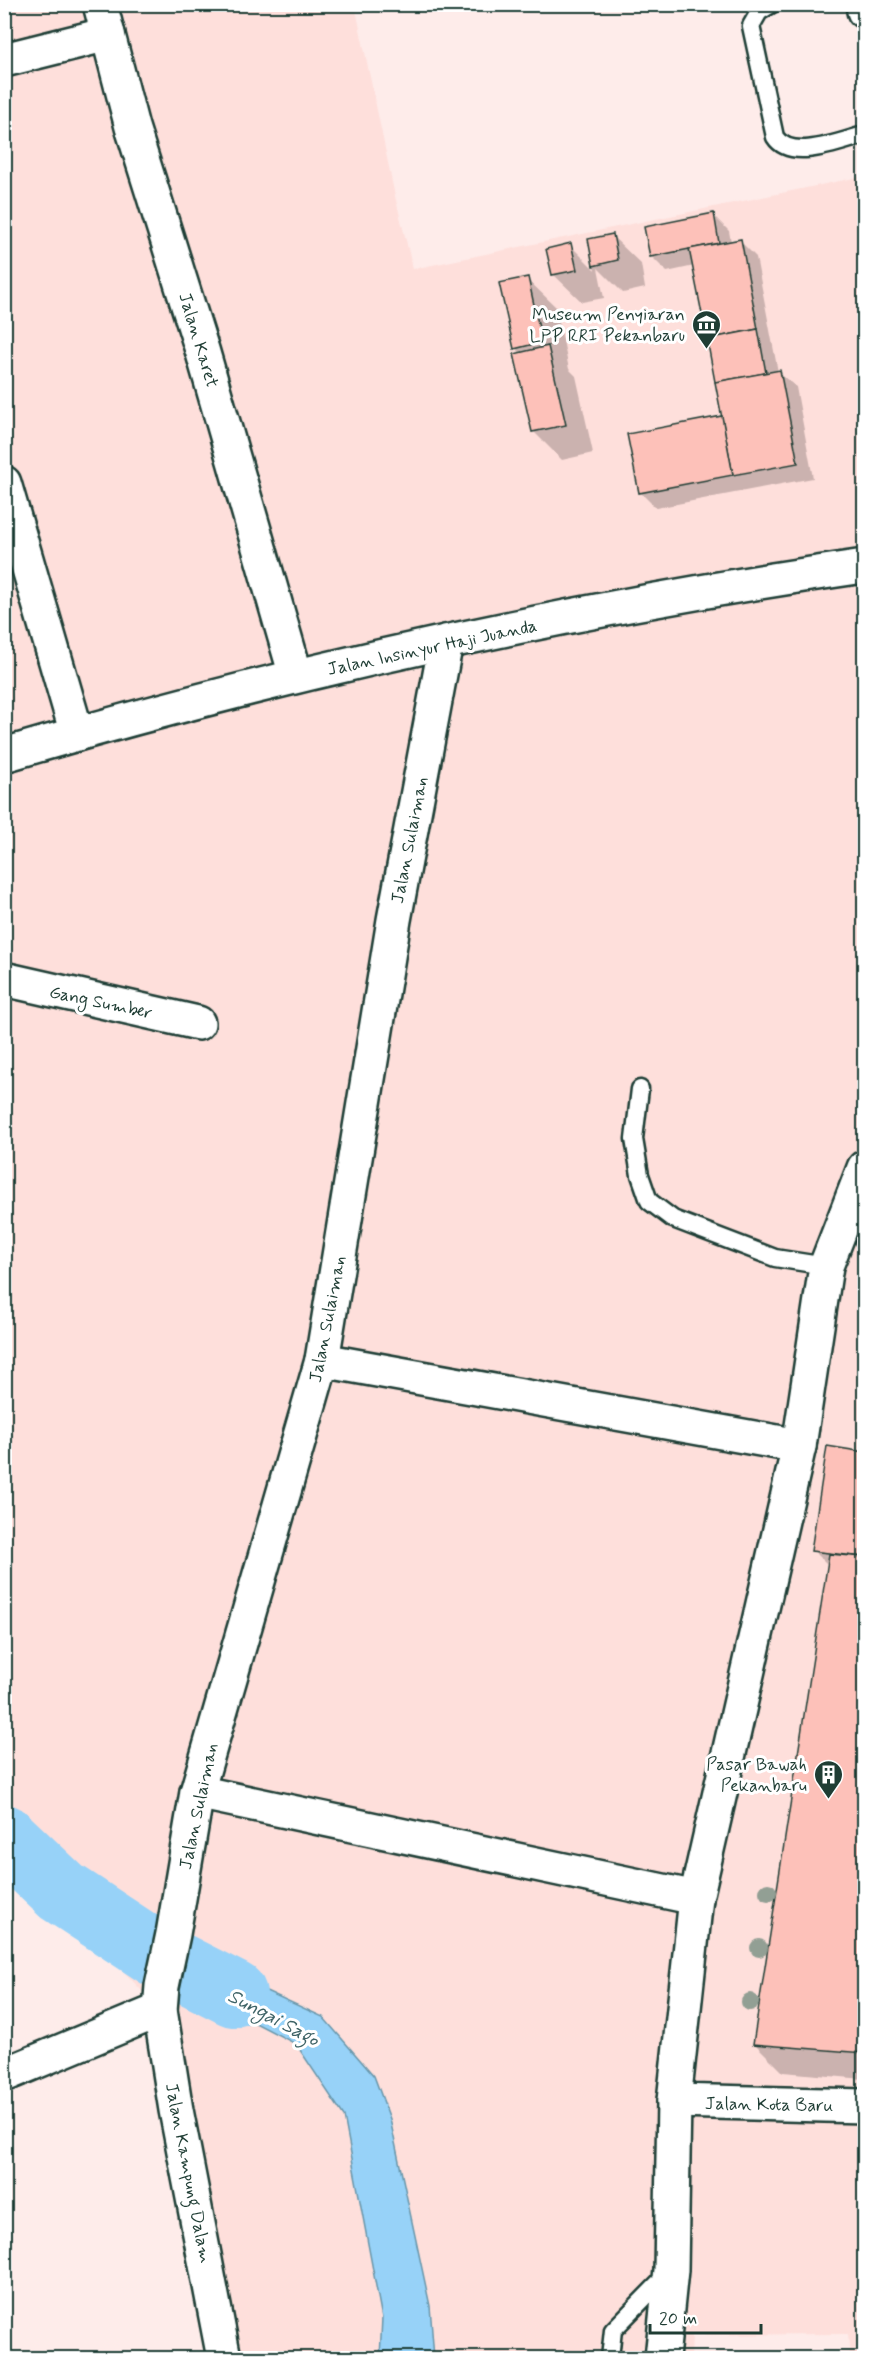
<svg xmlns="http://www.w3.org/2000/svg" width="869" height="2363" viewBox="0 0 869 2363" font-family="Mynerve,sans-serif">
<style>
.built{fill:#fedfdb}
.water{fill:#97d2f8;stroke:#6796aa;stroke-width:1.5}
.shadow{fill:#0003}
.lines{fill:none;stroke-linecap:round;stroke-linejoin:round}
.river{stroke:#97d2f8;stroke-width:66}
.building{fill:#fdc1b9;stroke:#1f3d34;stroke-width:1.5}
.lane-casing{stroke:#1f3d34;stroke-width:21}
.street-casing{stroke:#1f3d34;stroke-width:38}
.secondary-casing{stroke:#1f3d34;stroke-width:38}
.primary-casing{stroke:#1f3d34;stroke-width:38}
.lane{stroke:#fff;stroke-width:16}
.street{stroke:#fff;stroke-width:33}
.secondary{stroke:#fff;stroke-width:33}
.primary{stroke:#fff;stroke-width:33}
.tree{fill:#929f94}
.labels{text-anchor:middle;stroke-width:6;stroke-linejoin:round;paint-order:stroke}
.poi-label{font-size:18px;fill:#1f3d34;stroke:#fff;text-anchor:end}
.street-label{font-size:18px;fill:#1f3d34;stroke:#fff}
.water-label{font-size:20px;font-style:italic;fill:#3d6265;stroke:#fff}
</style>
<rect width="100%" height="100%" fill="#feecea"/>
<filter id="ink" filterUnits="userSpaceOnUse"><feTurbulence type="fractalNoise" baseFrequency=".0167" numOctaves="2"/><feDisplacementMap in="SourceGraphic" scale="12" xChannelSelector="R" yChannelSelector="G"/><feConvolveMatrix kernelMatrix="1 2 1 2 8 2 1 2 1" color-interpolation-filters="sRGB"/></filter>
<g filter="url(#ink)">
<path class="built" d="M5 5H355L395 196 413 269 864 176V2358H850L848 2334 692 2335 691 2358H220L160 2010 5 1846Z"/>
<path class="water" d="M188 1955 323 2017 374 2076 390 2119 430 2306 434 2358H380L382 2318 344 2116 296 2044 180 1984 161 1957Z"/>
<g class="shadow">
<path d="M713 215 729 231 731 242 740 241 756 257 778 372 796 387 813 478 656 508 640 492 723 417 694 266 667 272 651 256Z"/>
<path d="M612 236 641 264 645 288 623 293 598 268 604 298 582 302 553 274 570 245 595 270 589 240Z"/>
<path d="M527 279 556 307 569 369 576 376 593 453 562 460 533 431 521 354 516 348Z"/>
<path d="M828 1448 864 1454V2079L783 2072 754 2043 829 1566 813 1550Z"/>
</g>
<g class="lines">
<path class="river" d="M4 1837 62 1892 161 1957 234 1994"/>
</g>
<g class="building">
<path d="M714 213 719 243 650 257 644 227Z"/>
<path d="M613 234 618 260 593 266 588 239Z"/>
<path d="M741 239 758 329 707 339 689 249Z"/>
<path d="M571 243 577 270 552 275 546 249Z"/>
<path d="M528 277 542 342 514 349 499 283Z"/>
<path d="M758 329 766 373 715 382 707 339Z"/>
<path d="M548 346 566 425 532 432 514 354Z"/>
<path d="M780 370 798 463 733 475 715 382Z"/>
<path d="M722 416 733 475 639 493 627 434Z"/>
<path d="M827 1446 864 1452V1557L811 1551Z"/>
<path d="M829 1554 864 1557V2053L753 2044Z"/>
</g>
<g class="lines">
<defs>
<g id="lane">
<path d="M772 4 759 12 751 26 775 137C791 162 841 141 864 135"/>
<path d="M640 1089 634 1139 640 1175 649 1201 673 1219 775 1258 826 1266"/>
<path d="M610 2358 613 2330 668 2274"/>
</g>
<g id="street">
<path d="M100 4 132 127 203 353 296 676"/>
<path d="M4 60 108 34"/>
<path d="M4 483 77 734"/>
<path d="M4 979 198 1023"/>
<path d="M322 1360 799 1446"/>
<path d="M197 1792 696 1898"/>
<path d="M4 2075 160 2010"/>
<path d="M224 2358 176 2110 160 2010 162 1986 173 1934 197 1792 322 1360 394 920 446 642"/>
<path d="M662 2358 671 2270 674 2101"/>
</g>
<path id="secondary" d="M864 1168 826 1266 799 1446 696 1898 674 2101 864 2106"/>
<g id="primary">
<path d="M863 4 864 11"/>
<path d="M4 755C286 672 574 608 864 566"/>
</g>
</defs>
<use href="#lane" class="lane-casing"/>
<use href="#street" class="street-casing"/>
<use href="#secondary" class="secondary-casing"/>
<use href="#primary" class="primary-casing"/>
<use href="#lane" class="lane"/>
<use href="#street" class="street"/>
<use href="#secondary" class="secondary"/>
<use href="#primary" class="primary"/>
</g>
<g class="tree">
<circle cx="768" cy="1892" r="9"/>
<circle cx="759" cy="1948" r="9"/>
<circle cx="750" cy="2002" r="9"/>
</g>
</g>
<defs>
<symbol id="museum-pin" viewBox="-11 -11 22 30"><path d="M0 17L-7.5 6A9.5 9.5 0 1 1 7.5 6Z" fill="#1f3d34" stroke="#fff"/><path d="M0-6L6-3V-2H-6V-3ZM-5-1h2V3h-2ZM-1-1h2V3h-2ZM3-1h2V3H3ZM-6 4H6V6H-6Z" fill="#fff"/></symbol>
<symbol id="building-pin" viewBox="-11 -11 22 30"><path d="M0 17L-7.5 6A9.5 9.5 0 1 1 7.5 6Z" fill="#1f3d34" stroke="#fff"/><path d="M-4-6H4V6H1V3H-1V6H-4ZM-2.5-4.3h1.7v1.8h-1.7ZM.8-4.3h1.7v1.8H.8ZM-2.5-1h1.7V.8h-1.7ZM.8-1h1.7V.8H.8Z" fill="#fff"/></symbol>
</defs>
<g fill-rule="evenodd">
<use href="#museum-pin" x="690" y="308" width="33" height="45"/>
<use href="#building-pin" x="812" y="1758" width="33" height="45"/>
</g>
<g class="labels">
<g class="poi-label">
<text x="685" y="320">Museum Penyiaran<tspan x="685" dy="21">LPP RRI Pekanbaru</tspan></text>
<text x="807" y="1770">Pasar Bawah<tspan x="807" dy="21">Pekanbaru</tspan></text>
</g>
<g class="street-label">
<text transform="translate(199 340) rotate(73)" y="6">Jalan Karet</text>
<text transform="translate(432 647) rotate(-12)" y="6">Jalan Insinyur Haji Juanda</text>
<text transform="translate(409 840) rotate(-79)" y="6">Jalan Sulaiman</text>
<text transform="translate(101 1002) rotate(12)" y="6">Gang Sumber</text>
<text transform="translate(327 1319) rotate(-79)" y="6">Jalan Sulaiman</text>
<text transform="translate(198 1806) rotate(-78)" y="6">Jalan Sulaiman</text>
<text transform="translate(769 2104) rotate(1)" y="6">Jalan Kota Baru</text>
<text transform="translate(189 2173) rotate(79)" y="6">Jalan Kampung Dalam</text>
</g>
<g class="water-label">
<text transform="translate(274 2017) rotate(28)" y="7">Sungai Sago</text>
</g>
</g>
<rect width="869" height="2363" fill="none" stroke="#fff" stroke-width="24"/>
<rect x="12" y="12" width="845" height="2339" fill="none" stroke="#1f3d34" stroke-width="2" filter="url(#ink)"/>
<path d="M650 2324v9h111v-9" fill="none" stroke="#1f3d34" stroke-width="3"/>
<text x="659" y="2324" font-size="18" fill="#1f3d34" stroke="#ffffff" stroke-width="4.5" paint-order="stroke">20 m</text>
</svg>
